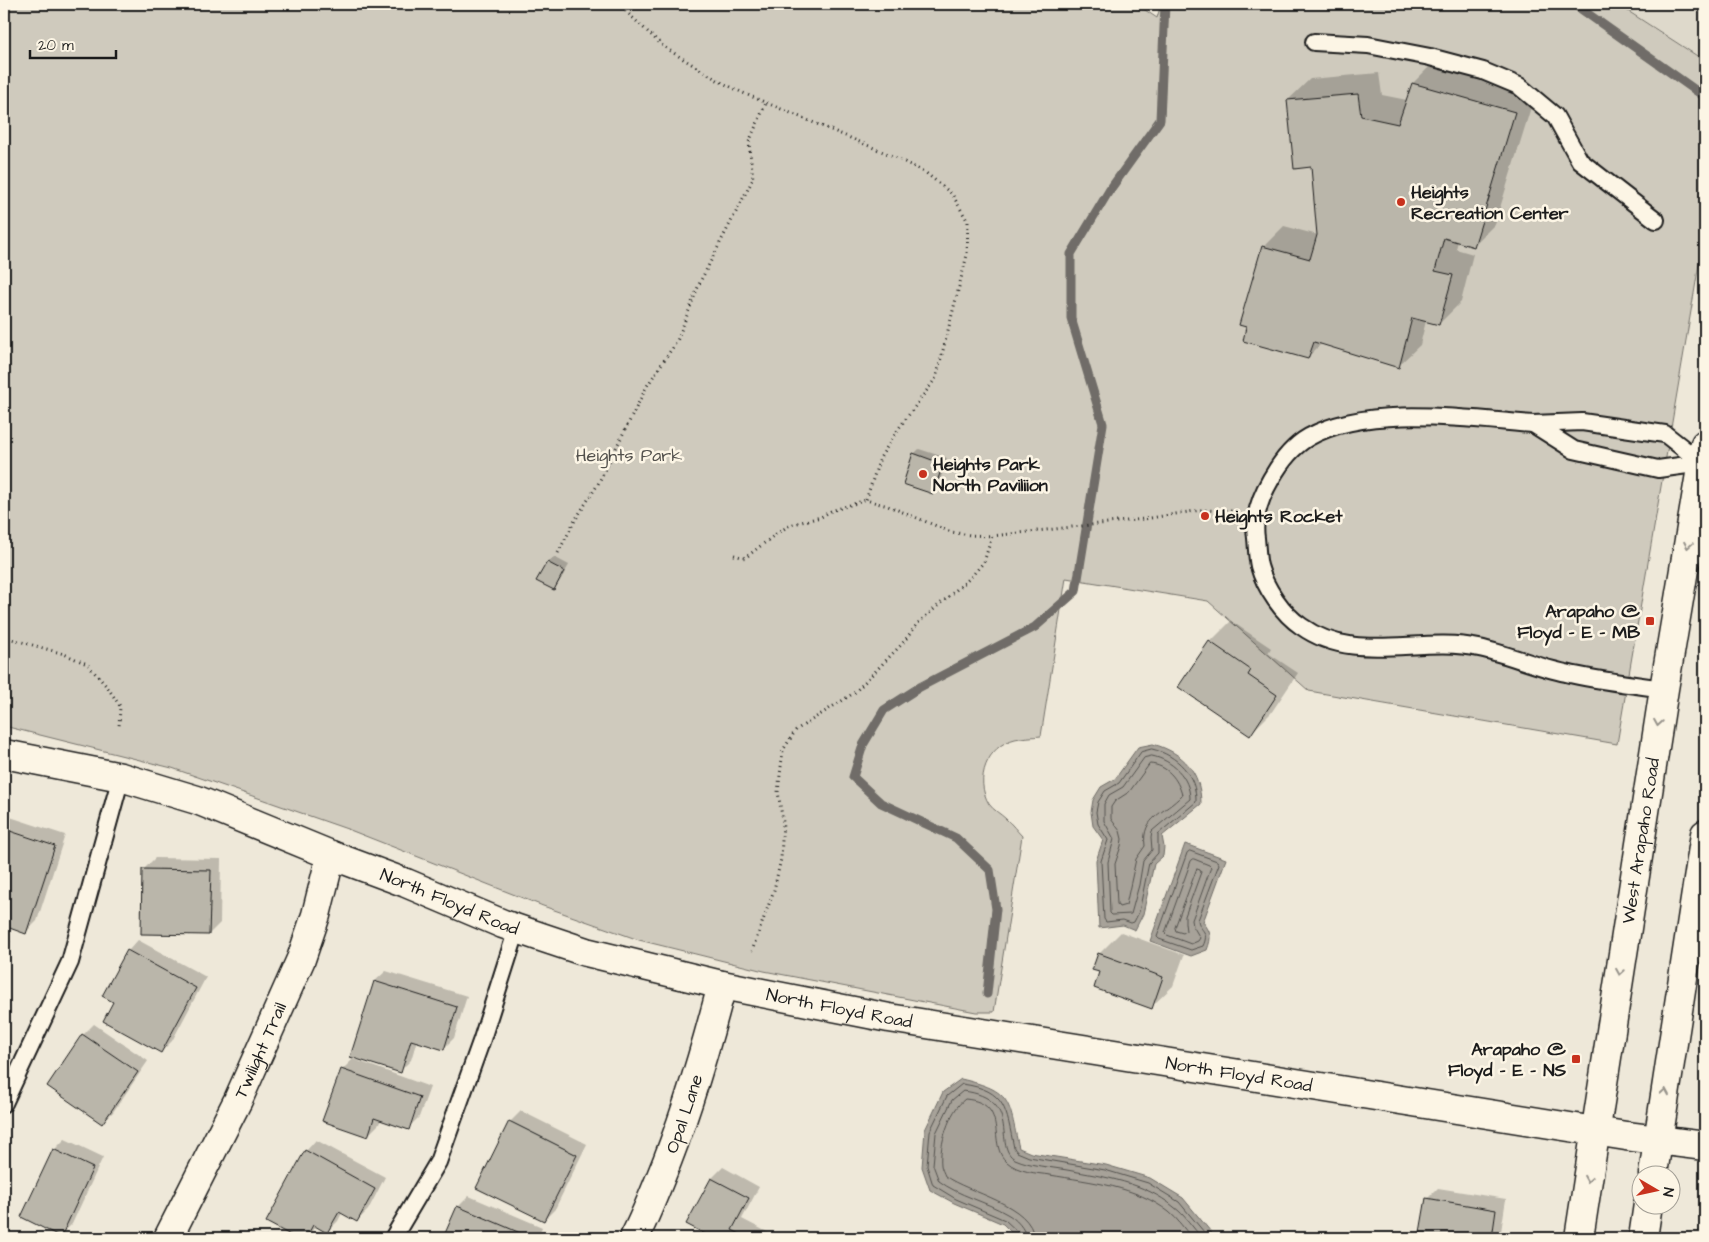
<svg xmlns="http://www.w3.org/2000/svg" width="1709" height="1242" viewBox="0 0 1709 1242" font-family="'Architects Daughter',sans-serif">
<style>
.built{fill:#ded9cb}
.green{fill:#cfcabd;stroke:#76736c}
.water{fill:#a7a299;stroke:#6f6c67}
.shadow{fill:#0003}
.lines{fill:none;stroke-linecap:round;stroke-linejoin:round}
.shore{stroke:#54524e;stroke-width:1}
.stream{stroke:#6f6c67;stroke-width:9}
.building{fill:#bab6aa;stroke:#1c1c1c}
.service-casing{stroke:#1c1c1c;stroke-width:20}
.minor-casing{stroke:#1c1c1c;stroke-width:31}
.tertiary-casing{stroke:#1c1c1c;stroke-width:31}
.secondary-casing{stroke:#1c1c1c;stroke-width:31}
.path{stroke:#1c1c1c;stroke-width:3;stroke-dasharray:1 4;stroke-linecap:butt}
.service{stroke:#fcf5e5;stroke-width:16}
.minor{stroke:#fcf5e5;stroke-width:28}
.tertiary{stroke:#fcf5e5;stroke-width:28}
.secondary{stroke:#fcf5e5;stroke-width:28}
.oneway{stroke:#97938b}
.poi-dot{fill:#c8321e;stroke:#fcf5e5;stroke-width:2}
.labels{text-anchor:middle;stroke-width:5;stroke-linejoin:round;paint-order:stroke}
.poi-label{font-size:18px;font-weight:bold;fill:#1c1c1c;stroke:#fcf5e5;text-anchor:start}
.park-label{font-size:18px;fill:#52504c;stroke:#fcf5e5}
.street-label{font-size:18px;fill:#1c1c1c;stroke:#fcf5e5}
</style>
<rect width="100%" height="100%" fill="#eee8d9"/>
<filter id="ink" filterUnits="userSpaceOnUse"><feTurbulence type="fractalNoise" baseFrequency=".02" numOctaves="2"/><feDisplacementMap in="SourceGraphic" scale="10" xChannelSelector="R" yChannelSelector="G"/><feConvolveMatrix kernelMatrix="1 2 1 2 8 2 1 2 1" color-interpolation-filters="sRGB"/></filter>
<g filter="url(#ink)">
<path class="built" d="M1617 4H1705V61Z"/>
<path class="green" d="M4 4H1136L1157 18 1161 4H1617L1705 61V229L1617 744 1309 691 1208 601 1066 578 1041 736C1033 737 1023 737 1015 739 987 746 974 779 989 804 993 810 1001 814 1006 819 1012 824 1017 831 1022 836L994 1012H976L764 971 639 940 543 906 350 830 172 768 4 726Z"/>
<g class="water">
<path d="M1153 744C1184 753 1201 772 1201 804L1162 836 1164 847 1163 856 1154 864 1143 914 1135 930 1123 925 1099 928 1096 861 1103 840 1093 826 1091 812 1093 800 1101 787 1115 779 1138 747Z"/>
<path d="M1185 844 1226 859 1203 922C1211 932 1212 937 1207 950L1191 956 1150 941Z"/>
<path d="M961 1079C1013 1091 1008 1100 1019 1148L1031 1153 1106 1165 1150 1178 1183 1198 1211 1232 1214 1238H1017L1003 1224 954 1203 930 1190 922 1167 925 1130 943 1092Z"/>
</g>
<g class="shadow">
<path d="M1434 62 1536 91 1495 224 1474 245 1458 241 1456 249 1473 254 1461 302 1439 324 1426 321 1420 345 1398 366 1322 343 1308 357 1263 247 1284 226 1318 235 1313 165 1288 100 1310 79 1379 73 1382 95 1407 100 1413 83Z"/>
<path d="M919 449 947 458 938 487 933 493 914 454Z"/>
<path d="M554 557 569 565 558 584 553 589 538 581 548 562Z"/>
<path d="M1231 621 1271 648 1268 653 1298 673 1271 713 1250 734 1210 642Z"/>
<path d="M4 815 65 835 37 921 26 932 4 925Z"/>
<path d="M155 858 221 859 220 923 209 934 144 869Z"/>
<path d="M1121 932 1184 955 1173 986 1151 1007 1101 972 1099 954Z"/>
<path d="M4 937 11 941 4 954Z"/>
<path d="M138 940 206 977 172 1041 161 1052 115 1001 128 951Z"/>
<path d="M386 971 467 996 454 1038 443 1049 417 1040 411 1060 400 1071 375 981Z"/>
<path d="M94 1024 148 1061 113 1112 102 1123 83 1035Z"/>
<path d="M353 1059 430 1087 419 1117 408 1128 381 1119 379 1124 368 1135 342 1070Z"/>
<path d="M521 1111 587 1144 555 1209 544 1220 510 1122Z"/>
<path d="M65 1139 103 1157 72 1224 61 1235 54 1150Z"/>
<path d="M316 1140 385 1177 368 1210 357 1221 342 1213 338 1221 327 1232 316 1226 306 1238H298L267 1222 306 1151Z"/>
<path d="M723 1167 759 1187 742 1219 779 1238H716L688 1224 712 1178Z"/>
<path d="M1438 1188 1506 1199 1500 1238H1420L1427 1199Z"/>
<path d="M469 1196 542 1227 538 1238 445 1237 458 1207Z"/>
<path d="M18 1234 32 1238H15Z"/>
</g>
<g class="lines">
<g class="shore">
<path d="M1152 749C1177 755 1197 775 1196 802L1158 834V853L1149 863 1139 912 1134 922 1131 923 1123 920 1106 922 1104 919 1101 861 1108 840 1098 824 1096 812 1098 802 1105 791 1119 783 1141 752Z"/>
<path d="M1152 756C1172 760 1190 777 1190 799L1152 831 1151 837 1152 850 1143 861 1139 885 1131 914 1112 915 1110 913 1108 862 1114 839 1104 821V804L1109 795 1123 787 1144 758Z"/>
<path d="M1150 764C1167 765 1178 779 1182 795 1165 814 1141 816 1145 846L1136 859 1126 905 1119 907 1117 904 1115 864 1121 846 1122 839 1120 831 1111 819V807L1115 801 1129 792Z"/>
<path d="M1190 851 1217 861 1219 864 1198 920C1200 932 1210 931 1203 946L1191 950 1159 939 1157 937 1187 853Z"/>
<path d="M1194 859 1209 865 1211 867 1192 920 1193 926 1200 938 1198 941 1191 944 1167 935 1165 933 1191 861Z"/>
<path d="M1197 869 1200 870 1201 872 1185 916V923L1186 931 1183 933 1176 931 1175 928Z"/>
<path d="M1020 1238 1019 1233 1005 1220 956 1199 933 1185 927 1166 930 1131 947 1096 962 1084C1007 1090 1006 1110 1014 1148L1017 1152 1029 1157 1105 1170 1148 1183 1179 1202 1209 1238"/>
<path d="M1026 1238C1026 1229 1015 1218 1007 1214 985 1201 959 1196 939 1181L933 1165 936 1133 952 1100 963 1091C1023 1098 992 1147 1015 1159 1031 1166 1050 1167 1067 1170 1105 1177 1144 1182 1174 1207 1185 1215 1193 1228 1202 1238"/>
<path d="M1034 1238C1032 1204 968 1193 945 1176 944 1173 941 1168 941 1165 939 1145 949 1111 965 1099 1011 1103 986 1145 1007 1162 1018 1172 1036 1173 1050 1175 1091 1182 1136 1186 1169 1212 1178 1219 1185 1230 1192 1238"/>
</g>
<g class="stream">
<path d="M1574 4 1705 97"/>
<path d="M987 994 996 909 990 870 956 838 881 803 853 777 863 745 884 710 920 687 1035 627 1076 591 1103 424 1071 318V254L1109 191 1160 120 1165 4"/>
</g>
</g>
<g class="building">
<path d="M1412 83 1515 112 1474 247 1444 238 1435 271 1453 275 1439 325 1412 318 1399 368 1314 342 1308 359 1243 341 1246 327 1239 325 1262 246 1310 259 1317 235 1311 167 1294 169 1287 100 1358 94 1361 116 1398 124Z"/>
<path d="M913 453 943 464 933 494 903 484Z"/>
<path d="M547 562 564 571 554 590 536 581Z"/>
<path d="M1209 641 1251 670 1248 675 1277 695 1250 736 1178 687Z"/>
<path d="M4 829 55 846 26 934 4 926Z"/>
<path d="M142 869 211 870 209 935 141 934Z"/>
<path d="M127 950 196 988 161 1053 103 1021 113 1002 102 996Z"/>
<path d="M1098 953 1163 977 1152 1009 1094 988 1099 972 1092 970Z"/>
<path d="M374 981 457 1007 444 1050 411 1040 401 1073 350 1057Z"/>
<path d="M82 1034 138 1072 102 1124 47 1086Z"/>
<path d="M341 1069 420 1097 409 1130 374 1118 368 1137 322 1121Z"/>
<path d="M509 1121 577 1155 544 1221 476 1188Z"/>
<path d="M53 1149 93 1168 61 1237 21 1217Z"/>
<path d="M305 1150 375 1189 357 1222 339 1212 327 1233 313 1225 306 1238H296L266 1222Z"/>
<path d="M711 1178 749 1198 732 1230 748 1238H713L686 1224Z"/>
<path d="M1426 1198 1496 1210 1492 1238H1419Z"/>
<path d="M457 1206 532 1238H443Z"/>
</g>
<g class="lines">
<defs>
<g id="service">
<path d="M1314 42 1368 45 1430 57 1483 71 1519 86 1555 116 1580 161 1656 220"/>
<path d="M1582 422 1665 434 1702 463 1658 469 1574 450 1533 424Z"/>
<path d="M1533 424C1469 419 1366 404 1309 437 1293 446 1280 463 1271 479 1261 496 1253 518 1256 538 1257 547 1257 558 1259 566 1265 588 1283 614 1301 626 1355 665 1419 635 1479 648 1508 654 1536 667 1566 673 1598 681 1631 684 1664 689"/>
<path d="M4 1103 70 962 121 777"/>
<path d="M393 1238 438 1162 482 1039 517 929"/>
</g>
<g id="minor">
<path id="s1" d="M168 1238 238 1100 301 959 316 915 331 855"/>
<path id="s2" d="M634 1238C644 1219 652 1199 660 1179 686 1116 705 1051 722 985"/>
</g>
<g id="tertiary">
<path id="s3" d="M4 754 121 777 197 800 331 855 406 883 503 924 541 937 586 952 722 985 889 1018 1626 1136 1705 1146"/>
</g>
<g id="secondary">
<path d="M1653 1174 1705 834"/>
<path id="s4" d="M1579 1238 1664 689 1705 444"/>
<path d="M1643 1238 1648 1204"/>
</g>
</defs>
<use href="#service" class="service-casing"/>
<use href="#minor" class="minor-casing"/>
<use href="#tertiary" class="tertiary-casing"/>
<use href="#secondary" class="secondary-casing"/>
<g class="path">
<path d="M618 4 664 47 719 81 743 93 893 156 926 173 952 194 968 222 967 255 936 378 899 428 880 458 866 500 888 506 951 532 970 535 992 536 984 562 970 578 918 623 902 644 854 693 796 730 783 750 778 792 783 822 781 859 774 890 752 951"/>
<path d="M992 536 1144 519 1201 510 1235 511"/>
<path d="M558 553 574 522 598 484 647 386 677 341 700 282 753 179 749 142 766 103"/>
<path d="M734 555 745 558 776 534 790 525 821 517 831 511 866 500"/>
<path d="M8 638 64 654 87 664 108 688 120 706 119 728"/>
</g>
<use href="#service" class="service"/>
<use href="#minor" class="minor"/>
<use href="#tertiary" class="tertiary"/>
<use href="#secondary" class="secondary"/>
</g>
<defs><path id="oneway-chevron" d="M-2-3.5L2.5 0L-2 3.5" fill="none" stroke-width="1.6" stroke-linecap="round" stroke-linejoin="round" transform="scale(1.25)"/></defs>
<g class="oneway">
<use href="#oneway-chevron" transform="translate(1688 545) rotate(100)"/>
<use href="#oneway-chevron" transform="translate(1658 723) rotate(99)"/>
<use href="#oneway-chevron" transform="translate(1620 972) rotate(99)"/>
<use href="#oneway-chevron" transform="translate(1665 1092) rotate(-81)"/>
<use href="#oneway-chevron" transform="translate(1588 1179) rotate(99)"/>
</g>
</g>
<g class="poi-dot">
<circle cx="1401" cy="202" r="5"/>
<circle cx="923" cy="474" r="5"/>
<circle cx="1205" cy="516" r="5"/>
<rect x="1645" y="616" width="10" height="10" rx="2.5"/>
<rect x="1571" y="1054" width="10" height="10" rx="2.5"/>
</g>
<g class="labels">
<g class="poi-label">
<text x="1411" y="198">Heights<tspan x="1411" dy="21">Recreation Center</tspan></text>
<text x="933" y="470">Heights Park<tspan x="933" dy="21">North Paviliion</tspan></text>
<text x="1215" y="522">Heights Rocket</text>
<text x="1640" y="617" text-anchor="end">Arapaho @<tspan x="1640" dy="21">Floyd - E - MB</tspan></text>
<text x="1566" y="1055" text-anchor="end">Arapaho @<tspan x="1566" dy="21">Floyd - E - NS</tspan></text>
</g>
<g class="park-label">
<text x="629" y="461">Heights Park</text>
</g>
<g class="street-label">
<text dy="6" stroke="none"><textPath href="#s4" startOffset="402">West Arapaho Road</textPath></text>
<text dy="6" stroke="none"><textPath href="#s3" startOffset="471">North Floyd Road</textPath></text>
<text dy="6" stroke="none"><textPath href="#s3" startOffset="876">North Floyd Road</textPath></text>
<text dy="6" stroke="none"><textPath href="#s1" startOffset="209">Twilight Trail</textPath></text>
<text dy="6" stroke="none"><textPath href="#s3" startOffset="1281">North Floyd Road</textPath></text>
<text dy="6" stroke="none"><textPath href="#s2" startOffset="134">Opal Lane</textPath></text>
</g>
</g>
<rect width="1709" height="1242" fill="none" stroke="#fcf5e5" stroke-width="20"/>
<rect x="10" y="10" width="1689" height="1222" fill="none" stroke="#1c1c1c" stroke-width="2" filter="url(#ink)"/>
<g transform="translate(1656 1190) rotate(99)"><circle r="24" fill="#fcf5e5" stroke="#a29e95"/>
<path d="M0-4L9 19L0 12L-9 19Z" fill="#c8321e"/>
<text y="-8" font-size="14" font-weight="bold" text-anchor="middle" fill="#1c1c1c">N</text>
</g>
<path d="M30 50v8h86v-8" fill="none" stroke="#1c1c1c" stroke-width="2.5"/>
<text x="38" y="50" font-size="15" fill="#1c1c1c" stroke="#fcf5e5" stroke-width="4" paint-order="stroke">20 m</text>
</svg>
